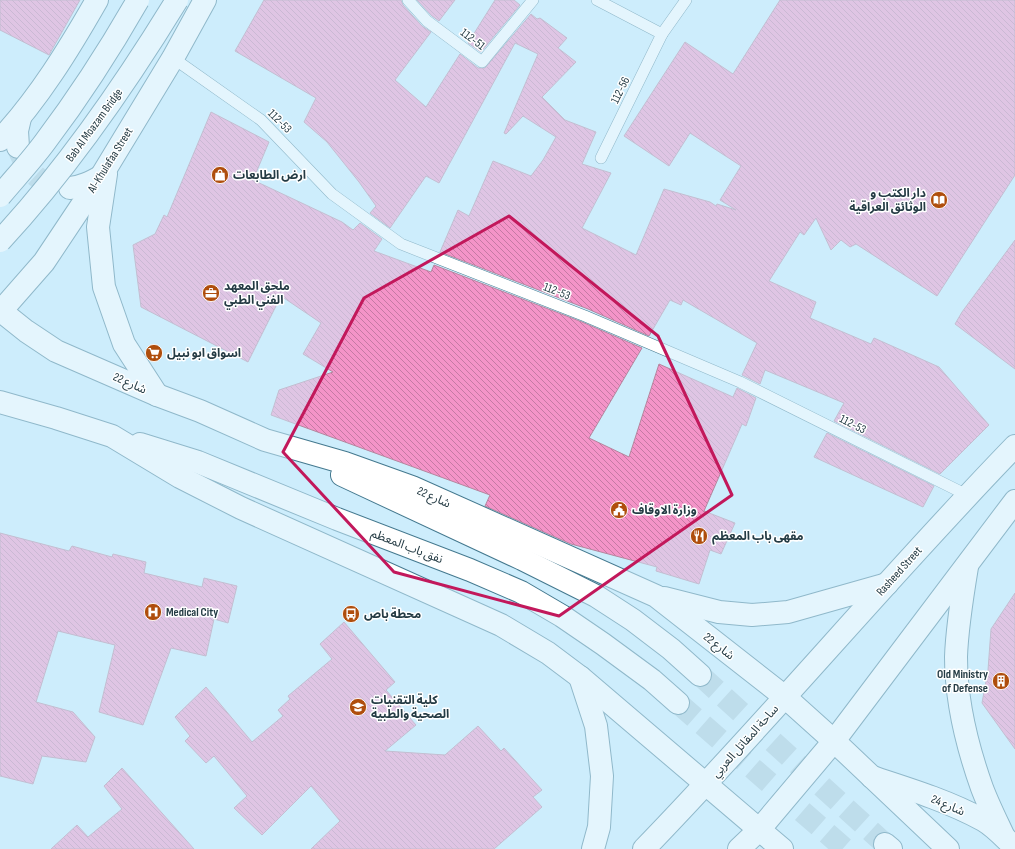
<svg xmlns="http://www.w3.org/2000/svg" width="1015" height="849" viewBox="0 0 1015 849" font-family="'Sofia Sans Condensed','Noto Sans Arabic',sans-serif">
<style>
.building{fill:url(#building-back-hatch);stroke:#b5869e}
.lines{fill:none;stroke-linecap:round;stroke-linejoin:round}
.primary-tunnel{stroke:#abc9d7;stroke-width:22;stroke-dasharray:22 11;stroke-linecap:butt}
.service-casing{stroke:#44798f;stroke-width:12}
.tertiary-casing{stroke:#44798f;stroke-width:24}
.secondary-casing{stroke:#44798f;stroke-width:24}
.primary-casing{stroke:#44798f;stroke-width:24}
.service{stroke:#fff;stroke-width:11}
.tertiary{stroke:#fff;stroke-width:22}
.secondary{stroke:#fff;stroke-width:22}
.primary{stroke:#fff;stroke-width:22}
.primary-bridge-casing{stroke:#44798f;stroke-width:24;stroke-linecap:butt}
.primary-bridge{stroke:#fff;stroke-width:22}
.marked{fill:none;stroke:#c2185b;stroke-width:3;stroke-linejoin:round}
.labels{text-anchor:middle;stroke-width:3;stroke-linejoin:round;paint-order:stroke}
.street-label{font-size:12px;fill:#243b44;stroke:#fff}
.poi-label{font-size:12px;font-weight:bold;fill:#243b44;stroke:#fff;text-anchor:start}
</style>
<defs>
<pattern id="building-back-hatch" width="6" height="6" patternUnits="userSpaceOnUse"><rect width="6" height="6" fill="#f494c8"/><path d="M-1 5l2 2M0 0l6 6M5-1l2 2" fill="none" stroke="#c57aa4"/></pattern>
</defs>
<rect width="100%" height="100%" fill="#cdedfc"/>
<g class="building">
<path d="M0 0H80L49 55 0 30Z"/>
<path d="M264 0H401L403 5 422 26 431 32 395 80 426 107 460 54 478 68H485L531 14 537 19 540 18 567 38 558 48 576 62 542 97 565 120 596 132 582 164 611 173 582 228 636 255 664 189 710 202 716 206 717 204 736 210 720 200 741 166 690 133 669 166 624 136 685 42 733 74 780 0H1015V175L937 296 856 244 850 247 841 240 831 250 816 218 804 235 800 232 769 281 816 302 810 318 871 344 874 338 939 367 989 425 940 474 834 421 844 403 765 370 760 384 742 375 757 343 683 300 681 305 670 300 649 336 588 309 440 252 458 210 469 216 493 161 531 176 543 160 556 137 523 116 506 134 504 133 538 54 515 43 439 183 426 176 390 228 370 213 376 206 359 182 327 142 304 122 316 98 235 51Z"/>
<path d="M417 0H455L439 21 432 16Z"/>
<path d="M495 0H514L520 5 481 52 468 43Z"/>
<path d="M211 112 269 142 253 180 342 222 353 230 360 223 382 239 374 251 431 272 434 265 582 322 642 348 589 438 629 457 659 364 733 397 737 388 756 398 746 426 742 424 704 511 735 523 721 554 710 550 699 584 656 571 657 567 571 544 485 506 490 495 271 415 279 390 333 372 303 354 321 323 281 296 248 362 141 307 133 245 155 234 164 215 167 217Z"/>
<path d="M1015 240V369L955 324 962 312Z"/>
<path d="M827 433 934 486 923 507 814 457Z"/>
<path d="M0 533 69 551 72 546 112 557 113 554 146 562 144 573 202 587 204 578 237 586 228 623 214 619 206 656 171 648 143 725 99 712 115 645 58 631 36 702 73 712 95 737 86 762 42 756 33 784 0 776Z"/>
<path d="M1015 593V749L982 703 988 670 991 629Z"/>
<path d="M344 622 395 682 386 690 416 725 385 751 445 755 478 726 501 751 504 748 542 790 533 797 542 807 494 849H311L340 821 311 786 262 835 234 808 247 796 214 756 206 763 185 741 190 736 175 717 206 687 252 742 283 716 278 710 290 699 288 696 332 659 320 644Z"/>
<path d="M122 768 194 849H51L77 825 88 837 122 809 104 786Z"/>
</g>
<g class="lines">
<g class="primary-tunnel">
<path d="M18 148C26 170 41 187 67 188"/>
<path d="M700 675 885 844"/>
<path d="M678 703 845 849"/>
</g>
<defs>
<g id="service">
<path d="M408 0 427 21 482 62 533 0"/>
<path d="M597 0 662 34 686 0"/>
<path d="M173 58 261 120 332 194 401 244 585 316 740 382 967 495"/>
<path d="M601 158 662 34"/>
</g>
<path id="tertiary" d="M872 777C909 789 948 801 983 820 995 827 1005 838 1015 848"/>
<g id="secondary">
<path d="M967 567C962 597 957 627 956 657 956 702 967 746 982 788 988 804 996 820 1003 835"/>
<path d="M644 849C771 718 888 577 1015 446"/>
<path d="M739 849 759 830 834 741 1015 501"/>
</g>
<g id="primary">
<path d="M205 0 173 58 102 175 44 262 1 311 26 331 56 351 157 395 200 411 265 440 345 463 412 487 656 596 785 697 834 741 948 849"/>
<path d="M0 140C39 98 69 49 97 0"/>
<path d="M18 147 17 131 20 118"/>
<path d="M106 174 98 227 104 287 124 344 157 395"/>
<path d="M70 188C82 187 91 182 102 176"/>
<path d="M0 402 56 418 112 436 180 477 241 508 501 625 548 653 580 677 782 849"/>
<path d="M140 444 198 462 337 519 470 570 521 592 562 616 603 644 652 680 678 703"/>
<path d="M342 475 522 559 596 596 633 620 671 649 700 675"/>
<path d="M664 598 719 612 752 615 788 612 887 584"/>
<path d="M580 677 596 726 602 776 599 827 593 849"/>
<path d="M885 844 891 849"/>
</g>
</defs>
<use href="#service" class="service-casing"/>
<use href="#tertiary" class="tertiary-casing"/>
<use href="#secondary" class="secondary-casing"/>
<use href="#primary" class="primary-casing"/>
<use href="#service" class="service"/>
<use href="#tertiary" class="tertiary"/>
<use href="#secondary" class="secondary"/>
<use href="#primary" class="primary"/>
<defs>
<g id="primary-bridge">
<path d="M0 196C15 178 31 161 45 142 79 97 110 49 138 0"/>
<path d="M0 241C68 168 125 85 177 0"/>
</g>
</defs>
<use href="#primary-bridge" class="primary-bridge-casing"/>
<use href="#primary-bridge" class="primary-bridge"/>
</g>
<path d="M0 0H1015V849H0ZM509 216 658 336 732 495 559 616 394 572 283 452 364 298Z" fill="#cdedfc" fill-opacity=".55" fill-rule="evenodd"/>
<path class="marked" d="M509 216 658 336 732 495 559 616 394 572 283 452 364 298Z"/>
<defs>
<symbol id="shop-disc" viewBox="-11 -11 22 22"><circle r="9.5" fill="#af4e0d" stroke="#fff"/><path d="M-5-2.5h2.3a2.7 3.5 0 0 1 5.4 0H5L5.5 6h-11ZM-1.5-2.5h3a1.5 2.3 0 0 0-3 0Z" fill="#fff"/></symbol>
<symbol id="library-disc" viewBox="-11 -11 22 22"><circle r="9.5" fill="#af4e0d" stroke="#fff"/><path d="M-6-4Q-3-5.5-.7-3.5V5Q-3 3-6 4ZM6-4Q3-5.5 .7-3.5V5Q3 3 6 4Z" fill="#fff"/></symbol>
<symbol id="office-disc" viewBox="-11 -11 22 22"><circle r="9.5" fill="#af4e0d" stroke="#fff"/><path d="M-6-3h4V-5.5h4V-3h4V5H-6ZM-1-4.5V-3h2v-1.5ZM-6 0V1H6V0Z" fill="#fff"/></symbol>
<symbol id="supermarket-disc" viewBox="-11 -11 22 22"><circle r="9.5" fill="#af4e0d" stroke="#fff"/><path d="M-6-5.5h2.5l.6 2H6L4.5 2H-2.5L-4.4-4H-6ZM-1.5 3.2a1.3 1.3 0 1 0 .1 0ZM3 3.2a1.3 1.3 0 1 0 .1 0Z" fill="#fff"/></symbol>
<symbol id="civic-disc" viewBox="-11 -11 22 22"><circle r="9.5" fill="#af4e0d" stroke="#fff"/><path d="M-.6-6.5H3V-4.5H.6V-3L4-1V1h2V6H-6V1h2V-1L-.6-3ZM-1.2 2.5V6h2.4V2.5Z" fill="#fff"/></symbol>
<symbol id="restaurant-disc" viewBox="-11 -11 22 22"><circle r="9.5" fill="#af4e0d" stroke="#fff"/><path d="M-5-6h1v4h1v-4h1v4h1v-4h1v5L-1.5 .5V6h-2V.5L-5-1ZM5-6V6H3V1.5H1.5Q1.5-4 5-6Z" fill="#fff"/></symbol>
<symbol id="hospital-disc" viewBox="-11 -11 22 22"><circle r="9.5" fill="#af4e0d" stroke="#fff"/><path d="M-5-5h3v3.5h4V-5h3V5h-3V1.5h-4V5h-3Z" fill="#fff"/></symbol>
<symbol id="bus-disc" viewBox="-11 -11 22 22"><circle r="9.5" fill="#af4e0d" stroke="#fff"/><path d="M-5-6H5V4H4V6H2V4H-2V6H-4V4H-5ZM-3.5-4V0h7V-4ZM-3.5 1.2v1.5H-2V1.2ZM2 1.2v1.5H3.5V1.2Z" fill="#fff"/></symbol>
<symbol id="building-disc" viewBox="-11 -11 22 22"><circle r="9.5" fill="#af4e0d" stroke="#fff"/><path d="M-4-6H4V6H1V3H-1V6H-4ZM-2.5-4.3h1.7v1.8h-1.7ZM.8-4.3h1.7v1.8H.8ZM-2.5-1h1.7V.8h-1.7ZM.8-1h1.7V.8H.8Z" fill="#fff"/></symbol>
<symbol id="university-disc" viewBox="-11 -11 22 22"><circle r="9.5" fill="#af4e0d" stroke="#fff"/><path d="M0-5L7-2L0 1L-7-2ZM-4 1L0 2.5L4 1V4Q0 6-4 4Z" fill="#fff"/></symbol>
</defs>
<g fill-rule="evenodd">
<use href="#shop-disc" x="210" y="165" width="20" height="20"/>
<use href="#library-disc" x="929" y="190" width="20" height="20"/>
<use href="#office-disc" x="201" y="283" width="20" height="20"/>
<use href="#supermarket-disc" x="144" y="343" width="20" height="20"/>
<use href="#civic-disc" x="609" y="500" width="20" height="20"/>
<use href="#restaurant-disc" x="689" y="526" width="20" height="20"/>
<use href="#hospital-disc" x="143" y="602" width="20" height="20"/>
<use href="#bus-disc" x="341" y="604" width="20" height="20"/>
<use href="#building-disc" x="991" y="671" width="20" height="20"/>
<use href="#university-disc" x="348" y="697" width="20" height="20"/>
</g>
<g class="labels">
<g class="street-label">
<text transform="translate(473 39) rotate(37)" y="4">112-51</text>
<text transform="translate(620 90) rotate(-64)" y="4">112-56</text>
<text transform="translate(280 121) rotate(45)" y="4">112-53</text>
<text transform="translate(94 125) rotate(-54)" y="4">Bab Al Moazam Bridge</text>
<text transform="translate(110 160) rotate(-58)" y="4">Al-Khulafaa Street</text>
<text transform="translate(557 291) rotate(21)" y="4">112-53</text>
<text transform="translate(130 383) rotate(24)" y="4">شارع 22</text>
<text transform="translate(853 424) rotate(27)" y="4">112-53</text>
<text transform="translate(434 497) rotate(24)" y="4">شارع 22</text>
<text transform="translate(407 546) rotate(21)" y="4">نفق باب المعظم</text>
<text transform="translate(899 571) rotate(-48)" y="4">Rasheed Street</text>
<text transform="translate(719 646) rotate(38)" y="4">شارع 22</text>
<text transform="translate(745 741) rotate(-48)" y="4">ساحة المقاتل العربي</text>
<text transform="translate(948 805) rotate(23)" y="4">شارع 24</text>
</g>
<g class="poi-label">
<text x="233" y="179">ارض الطابعات</text>
<text x="926" y="197" text-anchor="end">دار الكتب و<tspan x="926" dy="14">الوثائق العراقية</tspan></text>
<text x="224" y="290">ملحق المعهد<tspan x="224" dy="14">الفني الطبي</tspan></text>
<text x="167" y="357">اسواق ابو نبيل</text>
<text x="632" y="514">وزارة الاوقاف</text>
<text x="712" y="540">مقهى باب المعظم</text>
<text x="166" y="616">Medical City</text>
<text x="364" y="618">محطة باص</text>
<text x="988" y="678" text-anchor="end">Old Ministry<tspan x="988" dy="14">of Defense</tspan></text>
<text x="371" y="704">كلية التقنيات<tspan x="371" dy="14">الصحية والطبية</tspan></text>
</g>
</g>
</svg>
